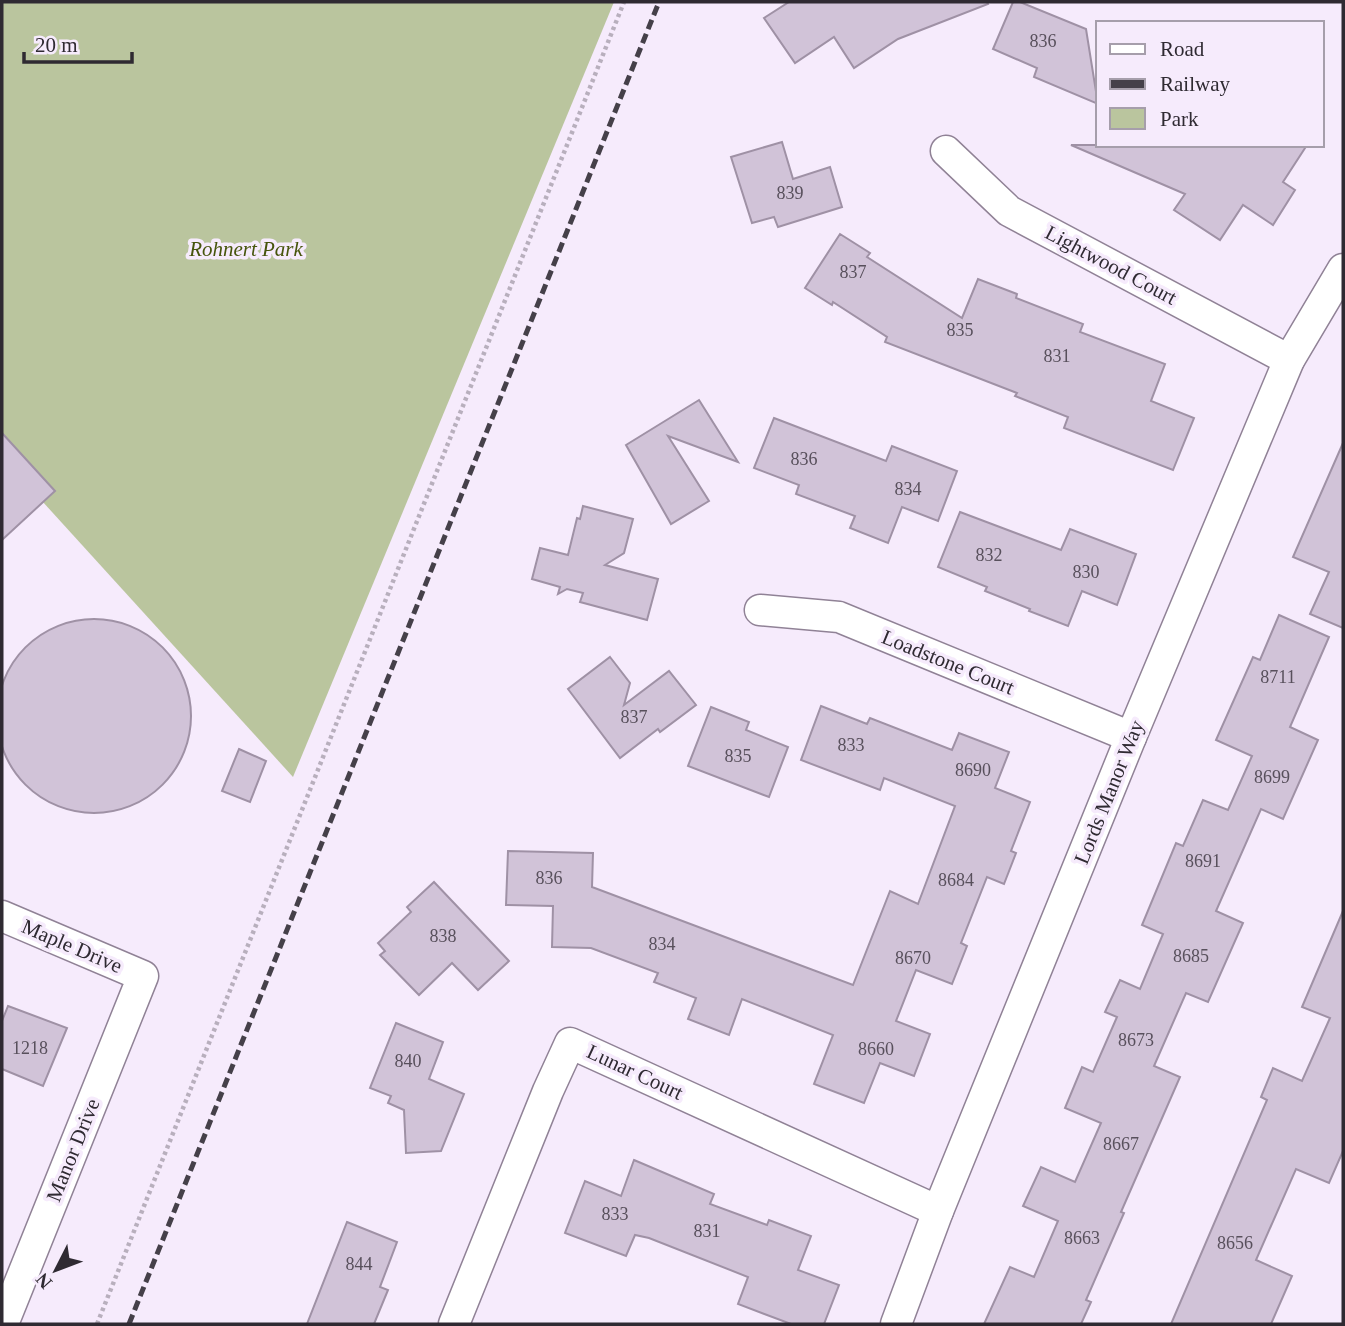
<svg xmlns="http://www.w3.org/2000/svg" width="1345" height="1326" viewBox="0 0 1345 1326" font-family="'Times New Roman',serif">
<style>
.green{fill:#bac59e}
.building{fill:#d1c3d8;stroke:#9f91a5;stroke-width:2}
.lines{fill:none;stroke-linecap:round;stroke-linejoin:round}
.minor-casing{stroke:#908296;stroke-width:33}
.path{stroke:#b8afbd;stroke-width:4.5;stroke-dasharray:3.5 3.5;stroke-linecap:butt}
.minor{stroke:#fff;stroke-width:30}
.rail{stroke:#454049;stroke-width:5;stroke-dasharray:10 5;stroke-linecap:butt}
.labels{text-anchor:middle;stroke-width:7;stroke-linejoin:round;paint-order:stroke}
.number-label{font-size:18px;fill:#58505c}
.park-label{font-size:21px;font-style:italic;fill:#47550d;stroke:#f6ebfc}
.street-label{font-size:21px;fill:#2f2a32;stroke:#f6ebfc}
</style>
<rect width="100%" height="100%" fill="#f6ebfc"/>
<path class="green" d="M2 2H614L293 777 2 457Z"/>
<g class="building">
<path d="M789 2H987L988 4 898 39 854 68 834 37 795 63 764 18Z"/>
<path d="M1013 2H1020L1086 29 1098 104 1034 77 1037 68 993 49Z"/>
<path d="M782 142 793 179 830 167 842 207 778 227 774 217 752 223 731 157Z"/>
<path d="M1071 145H1307L1283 182 1295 190 1273 225 1243 205 1220 240 1174 210 1185 194Z"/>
<path d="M840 234 870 253 867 257 962 318 978 279 1017 294 1016 298 1083 324 1080 332 1165 364 1151 401 1194 418 1173 470 1064 428 1068 417 1015 396 1017 393 885 342 887 337 833 302 832 305 805 288Z"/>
<path d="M699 400 738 462 668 436 709 501 671 524 626 445Z"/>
<path d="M774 418 886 461 892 446 957 471 938 521 902 507 888 543 850 528 855 516 796 494 799 485 754 468Z"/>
<path d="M2 433 55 491 2 540Z"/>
<path d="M1343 443V628L1310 614 1329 572 1293 557Z"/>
<path d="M583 506 633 519 624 553 605 565 658 579 647 620 580 602 583 593 567 589 558 594 560 587 532 579 540 548 568 555 577 518 580 519Z"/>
<path d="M960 512 1061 550 1070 529 1136 554 1117 605 1082 591 1068 626 1029 611 1030 609 985 591 987 587 938 567Z"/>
<path d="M1279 615 1329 637 1290 727 1318 740 1283 819 1261 809 1216 911 1243 923 1208 1002 1186 993 1154 1066 1180 1077 1121 1212 1124 1213 1086 1300 1091 1302 1081 1324H984L1010 1267 1034 1277 1058 1221 1023 1206 1041 1167 1075 1182 1101 1123 1065 1108 1082 1067 1093 1072 1117 1017 1105 1012 1120 980 1140 989 1163 934 1142 925 1176 843 1183 846 1203 800 1228 810 1252 756 1216 740 1253 657 1260 660Z"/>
<circle cx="94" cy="716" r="97"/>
<path d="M610 657 630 683 624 705 669 671 696 705 660 732 658 729 620 758 568 689Z"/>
<path d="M821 706 867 724 870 718 952 750 959 733 1009 752 995 788 1030 802 1011 851 1016 853 1004 884 987 877 961 943 967 946 952 984 916 970 896 1021 930 1034 914 1076 880 1063 864 1103 814 1084 833 1035 742 999 729 1035 688 1019 696 998 654 982 658 973 591 948 552 947 553 906 506 905 508 851 593 853 592 887 853 985 890 891 918 904 955 806 884 778 880 790 801 760Z"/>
<path d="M711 707 749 722 746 730 788 747 769 797 688 766Z"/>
<path d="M239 749 266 761 250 802 222 791Z"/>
<path d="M434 882 509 961 478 990 452 963 419 995 380 955 385 951 378 943 411 912 407 907Z"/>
<path d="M1343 911V1151L1329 1183 1296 1169 1256 1260 1292 1276 1271 1324H1171L1267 1100 1261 1097 1273 1068 1302 1081 1330 1018 1302 1007Z"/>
<path d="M8 1006 67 1028 43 1086 2 1069V1021Z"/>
<path d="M396 1023 443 1042 429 1079 464 1094 441 1151 406 1153 404 1110 388 1103 391 1096 370 1088Z"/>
<path d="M634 1160 714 1194 710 1204 767 1225 769 1220 811 1236 798 1270 839 1285 824 1324H791L738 1304 748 1277 649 1238 635 1235 626 1256 565 1233 585 1181 621 1196Z"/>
<path d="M347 1222 397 1242 380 1287 388 1290 374 1324H307Z"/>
</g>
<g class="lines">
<defs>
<g id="minor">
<path d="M946 151 1009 211 1289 360"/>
<path d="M760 610 839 617 1131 737"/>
<path d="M2 916 143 976 3 1324"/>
<path d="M454 1324 548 1091 570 1043 938 1211"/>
<path d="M896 1324 938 1211 1131 737 1289 360 1343 269"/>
</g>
</defs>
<use href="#minor" class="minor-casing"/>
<path class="path" d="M97 1324 624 2"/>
<use href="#minor" class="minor"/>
<path class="rail" d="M129 1324 659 2"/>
</g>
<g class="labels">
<g class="number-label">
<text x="1043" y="47">836</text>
<text x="790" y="199">839</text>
<text x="853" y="278">837</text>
<text x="960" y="336">835</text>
<text x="1057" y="362">831</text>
<text x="804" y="465">836</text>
<text x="908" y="495">834</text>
<text x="989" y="561">832</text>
<text x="1086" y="578">830</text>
<text x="1278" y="683">8711</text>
<text x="634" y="723">837</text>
<text x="851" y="751">833</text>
<text x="738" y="762">835</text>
<text x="973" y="776">8690</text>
<text x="1272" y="783">8699</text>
<text x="1203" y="867">8691</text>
<text x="549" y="884">836</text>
<text x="956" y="886">8684</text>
<text x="443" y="942">838</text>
<text x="662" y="950">834</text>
<text x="1191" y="962">8685</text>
<text x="913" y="964">8670</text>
<text x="1136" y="1046">8673</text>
<text x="30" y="1054">1218</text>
<text x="876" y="1055">8660</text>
<text x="408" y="1067">840</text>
<text x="1121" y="1150">8667</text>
<text x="615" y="1220">833</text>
<text x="707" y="1237">831</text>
<text x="1082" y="1244">8663</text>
<text x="1235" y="1249">8656</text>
<text x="359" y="1270">844</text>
</g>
<g class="park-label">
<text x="246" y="256">Rohnert Park</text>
</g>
<g class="street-label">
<text transform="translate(1111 265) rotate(28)" y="7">Lightwood Court</text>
<text transform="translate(948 662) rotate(22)" y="7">Loadstone Court</text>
<text transform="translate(1109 792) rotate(-68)" y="7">Lords Manor Way</text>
<text transform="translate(72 946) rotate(23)" y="7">Maple Drive</text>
<text transform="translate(635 1072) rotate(25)" y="7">Lunar Court</text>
<text transform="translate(73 1150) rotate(-68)" y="7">Manor Drive</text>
</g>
</g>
<rect width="1345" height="1326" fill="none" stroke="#2f2a32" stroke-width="7"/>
<rect x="1096" y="21" width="228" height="126" fill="#f6ebfc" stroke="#a69eab" stroke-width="2"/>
<rect x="1110" y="44" width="35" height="10" fill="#ffffff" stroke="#a69eab" stroke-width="2"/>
<text x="1160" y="56" font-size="21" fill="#2f2a32">Road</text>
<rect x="1110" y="79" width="35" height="10" fill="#454049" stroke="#a69eab" stroke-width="2"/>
<text x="1160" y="91" font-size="21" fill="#2f2a32">Railway</text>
<rect x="1110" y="108" width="35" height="21" fill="#bac59e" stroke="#a69eab" stroke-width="2"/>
<text x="1160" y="126" font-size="21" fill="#2f2a32">Park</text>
<g transform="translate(56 1270) rotate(228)" stroke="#f6ebfc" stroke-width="5" paint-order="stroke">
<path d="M0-5L12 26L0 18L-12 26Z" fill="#2f2a32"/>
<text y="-10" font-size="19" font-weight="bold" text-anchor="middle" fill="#2f2a32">N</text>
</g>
<path d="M24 52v10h108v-10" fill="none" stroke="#2f2a32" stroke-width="3.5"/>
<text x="35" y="52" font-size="21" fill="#2f2a32" stroke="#f6ebfc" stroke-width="5" paint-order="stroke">20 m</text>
</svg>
